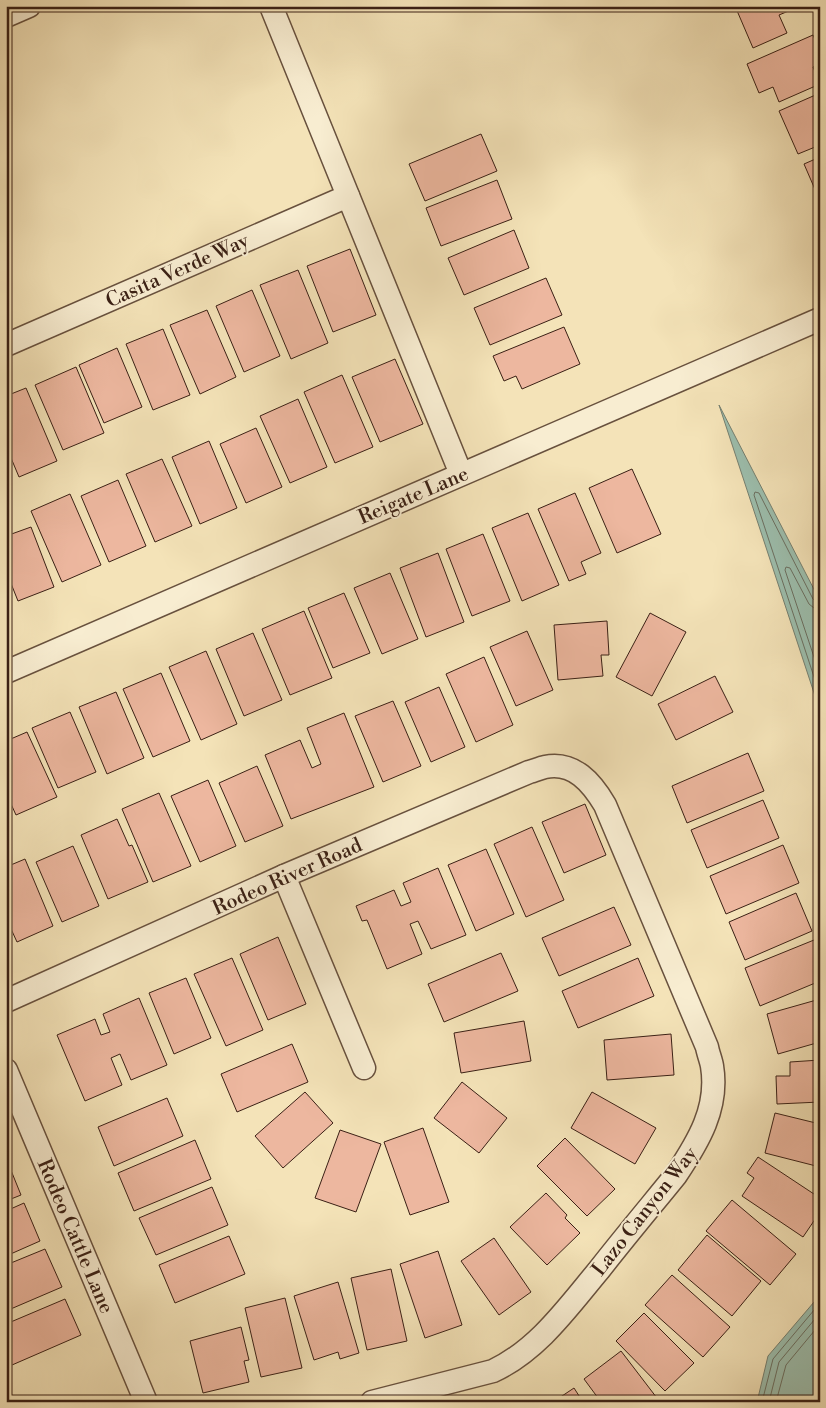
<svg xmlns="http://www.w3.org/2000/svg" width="826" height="1408" viewBox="0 0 826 1408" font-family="'Libre Bodoni',serif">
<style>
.water{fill:#9cbead;stroke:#757f70}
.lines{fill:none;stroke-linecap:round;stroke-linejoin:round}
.shore{stroke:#6b6f61;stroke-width:1}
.building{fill:#edb79f;stroke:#3a2015}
.minor-casing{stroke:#68513e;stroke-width:25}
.minor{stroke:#f8edd1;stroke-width:22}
.labels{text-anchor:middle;stroke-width:4;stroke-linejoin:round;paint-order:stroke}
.street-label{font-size:20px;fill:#3a2015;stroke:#f8edd1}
</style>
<rect width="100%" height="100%" fill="#f4e3b8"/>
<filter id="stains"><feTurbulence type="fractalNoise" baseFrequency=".004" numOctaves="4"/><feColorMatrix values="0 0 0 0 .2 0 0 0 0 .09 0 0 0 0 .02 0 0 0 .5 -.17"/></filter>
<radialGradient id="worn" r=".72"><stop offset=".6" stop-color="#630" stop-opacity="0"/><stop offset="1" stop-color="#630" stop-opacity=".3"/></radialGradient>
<g class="water">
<path d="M719 405 820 601V711Z"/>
<path d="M820 1295V1402H757L768 1356Z"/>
</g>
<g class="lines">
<g class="shore">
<path d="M820 602H816L813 599 759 493 755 492 754 495 820 695"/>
<path d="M820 609 814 608 809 604 790 568 786 567 785 570 820 675"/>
<path d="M762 1402 773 1359 820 1303"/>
<path d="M769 1402 779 1362 820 1313"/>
<path d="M776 1402 786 1365 820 1324"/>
</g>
</g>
<g class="building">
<path d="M735 6H798V7L779 15 787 33 753 48Z"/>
<path d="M813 35 820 51V64L813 67 820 84 779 102 773 87 759 93 747 64Z"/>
<path d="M820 93V145L798 154 779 111Z"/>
<path d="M481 134 497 171 425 201 409 164Z"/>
<path d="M820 157V201L804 164Z"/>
<path d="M497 180 512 219 441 246 426 208Z"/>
<path d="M514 230 529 268 464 295 448 258Z"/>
<path d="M350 249 376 315 333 332 307 266Z"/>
<path d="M298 270 328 343 291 359 260 285Z"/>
<path d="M546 278 562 315 490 345 474 308Z"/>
<path d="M252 290 280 356 244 372 216 306Z"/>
<path d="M207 310 236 377 200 394 170 325Z"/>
<path d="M564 327 580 364 522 389 516 376 504 381 493 356Z"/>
<path d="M163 329 190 395 153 410 126 344Z"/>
<path d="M117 348 142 407 104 423 79 365Z"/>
<path d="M395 359 423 424 380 442 352 377Z"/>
<path d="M76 367 104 433 63 450 35 385Z"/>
<path d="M342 375 373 447 335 463 304 392Z"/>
<path d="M26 388 57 461 19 477 6 446V396Z"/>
<path d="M298 399 327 467 290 483 260 416Z"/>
<path d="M256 428 282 487 246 503 220 444Z"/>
<path d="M209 441 237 508 200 524 172 457Z"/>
<path d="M162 459 192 526 155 542 126 474Z"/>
<path d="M632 469 661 534 617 553 589 488Z"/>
<path d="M118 480 146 546 109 562 81 496Z"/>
<path d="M575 493 601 553 581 562 586 574 569 581 538 509Z"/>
<path d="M70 494 101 565 62 582 31 511Z"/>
<path d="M528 513 559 585 522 601 492 528Z"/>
<path d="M31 527 54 587 18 601 6 571V536Z"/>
<path d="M483 534 510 601 472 616 446 549Z"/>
<path d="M438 553 464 622 426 637 400 568Z"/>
<path d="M390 573 418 639 382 654 354 588Z"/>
<path d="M344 593 370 653 333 668 308 608Z"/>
<path d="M304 611 332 678 290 695 262 629Z"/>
<path d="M650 613 686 632 652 696 616 677Z"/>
<path d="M607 621 609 655H601L603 676 558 680 554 625Z"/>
<path d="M527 631 553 690 516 706 490 647Z"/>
<path d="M253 633 282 700 244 716 216 649Z"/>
<path d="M206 651 237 724 201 740 169 667Z"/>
<path d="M484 657 513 725 476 742 446 674Z"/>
<path d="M161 673 190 741 153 757 123 689Z"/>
<path d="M715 676 733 712 676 740 658 704Z"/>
<path d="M439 687 465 747 431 762 405 702Z"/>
<path d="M116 692 144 758 107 774 79 707Z"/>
<path d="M393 701 421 766 383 782 355 716Z"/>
<path d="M70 712 96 772 58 788 32 728Z"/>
<path d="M344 713 374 787 291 819 265 755 300 740 312 768 321 764 307 728Z"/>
<path d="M27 732 57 797 16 815 6 793V741Z"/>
<path d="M748 753 764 791 687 823 672 786Z"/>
<path d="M257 766 283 826 245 842 219 783Z"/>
<path d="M208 780 236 846 200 862 171 796Z"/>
<path d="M159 793 191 866 153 882 122 809Z"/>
<path d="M763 800 779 838 707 868 691 830Z"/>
<path d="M585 804 606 855 564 873 542 822Z"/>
<path d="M117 819 129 846 132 845 148 882 108 899 81 835Z"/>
<path d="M532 827 564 900 526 917 494 844Z"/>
<path d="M783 845 799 883 726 914 710 876Z"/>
<path d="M73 846 99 906 62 922 36 862Z"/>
<path d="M486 849 514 914 476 931 448 865Z"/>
<path d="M25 859 53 926 17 942 6 918V867Z"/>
<path d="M438 868 466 935 431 949 418 921 410 924 422 954 387 969 367 920 362 921 356 906 394 890 401 906 411 902 403 883Z"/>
<path d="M796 893 812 931 745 960 729 922Z"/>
<path d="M614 907 631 945 559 976 542 938Z"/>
<path d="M278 937 306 1004 268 1020 240 954Z"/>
<path d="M814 940 820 955V981L760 1006 745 968Z"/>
<path d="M501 953 518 991 444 1022 428 984Z"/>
<path d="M232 958 263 1030 226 1046 194 974Z"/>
<path d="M638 958 654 996 578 1028 562 991Z"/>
<path d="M186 978 211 1038 174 1054 149 993Z"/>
<path d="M139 998 167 1065 131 1080 120 1054 111 1058 122 1085 85 1101 57 1035 95 1019 101 1035 110 1032 103 1014Z"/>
<path d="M820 999V1042L778 1054 767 1014Z"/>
<path d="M524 1021 531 1061 461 1073 454 1033Z"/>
<path d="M671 1034 674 1075 607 1080 604 1040Z"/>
<path d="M292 1044 308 1082 237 1112 221 1074Z"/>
<path d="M820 1060V1102L777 1104 776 1076H790V1062Z"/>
<path d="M462 1082 507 1118 479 1153 434 1118Z"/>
<path d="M305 1092 333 1123 283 1168 255 1136Z"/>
<path d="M592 1092 656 1128 635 1164 571 1128Z"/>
<path d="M167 1098 183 1136 114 1166 98 1127Z"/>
<path d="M775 1113 820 1124V1167L765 1153Z"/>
<path d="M423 1128 449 1202 410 1215 384 1142Z"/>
<path d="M340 1130 381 1144 356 1212 315 1198Z"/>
<path d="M565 1138 615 1189 587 1216 537 1166Z"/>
<path d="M195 1140 211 1179 134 1211 118 1173Z"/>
<path d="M758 1157 820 1198V1212L803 1237 742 1196 754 1178 747 1173Z"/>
<path d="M6 1158 21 1195 6 1201Z"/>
<path d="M212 1187 228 1225 156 1255 139 1218Z"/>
<path d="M546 1193 567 1215 565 1218 580 1233 547 1265 510 1227Z"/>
<path d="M732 1200 796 1254 770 1285 706 1231Z"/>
<path d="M24 1203 40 1241 6 1256V1211Z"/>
<path d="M707 1235 761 1281 732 1316 678 1270Z"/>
<path d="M229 1236 245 1274 175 1303 159 1265Z"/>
<path d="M494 1238 531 1292 499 1315 461 1261Z"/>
<path d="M45 1249 62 1287 6 1311V1265Z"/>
<path d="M438 1251 462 1325 425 1338 400 1264Z"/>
<path d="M391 1269 407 1341 367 1350 351 1278Z"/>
<path d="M672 1275 730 1327 703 1357 645 1305Z"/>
<path d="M338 1282 359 1353 340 1359 338 1352 314 1360 294 1296Z"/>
<path d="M285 1298 302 1368 261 1377 245 1308Z"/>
<path d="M65 1299 81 1335 12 1365 6 1352V1324Z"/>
<path d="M644 1313 694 1363 665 1391 616 1341Z"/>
<path d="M241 1327 249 1360 244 1361 249 1382 203 1393 190 1341Z"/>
<path d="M621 1351 660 1402H601L584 1379Z"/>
<path d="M574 1388 583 1402H553Z"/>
</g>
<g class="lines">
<defs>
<g id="minor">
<path d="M271 6 461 474"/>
<path d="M6 16 29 6"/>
<path d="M6 345 348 196"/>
<path d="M6 672 820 319"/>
<path d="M284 876 364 1068"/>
<path d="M6 1001 284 876 529 772C534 771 540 768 545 767 574 761 592 783 605 805L707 1047C708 1053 711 1060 712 1066 719 1108 698 1142 676 1175 650 1207 624 1238 599 1270 568 1307 538 1350 493 1371L372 1402"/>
<path d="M6 1070 146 1402"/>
</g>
</defs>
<use href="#minor" class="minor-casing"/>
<use href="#minor" class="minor"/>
</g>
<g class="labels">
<g class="street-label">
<text transform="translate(177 270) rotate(-24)" y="7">Casita Verde Way</text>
<text transform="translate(413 495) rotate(-23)" y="7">Reigate Lane</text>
<text transform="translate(287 876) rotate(-24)" y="7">Rodeo River Road</text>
<text transform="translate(644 1211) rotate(-52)" y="7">Lazo Canyon Way</text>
<text transform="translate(76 1236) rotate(67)" y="7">Rodeo Cattle Lane</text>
</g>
</g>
<rect width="826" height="1408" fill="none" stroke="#f4e3b8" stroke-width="25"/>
<rect x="8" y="8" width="811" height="1393" fill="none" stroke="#3a2015" stroke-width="2.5"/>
<rect x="12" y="12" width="801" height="1383" fill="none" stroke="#3a2015"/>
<rect width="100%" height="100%" filter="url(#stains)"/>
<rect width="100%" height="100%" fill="url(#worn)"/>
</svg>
